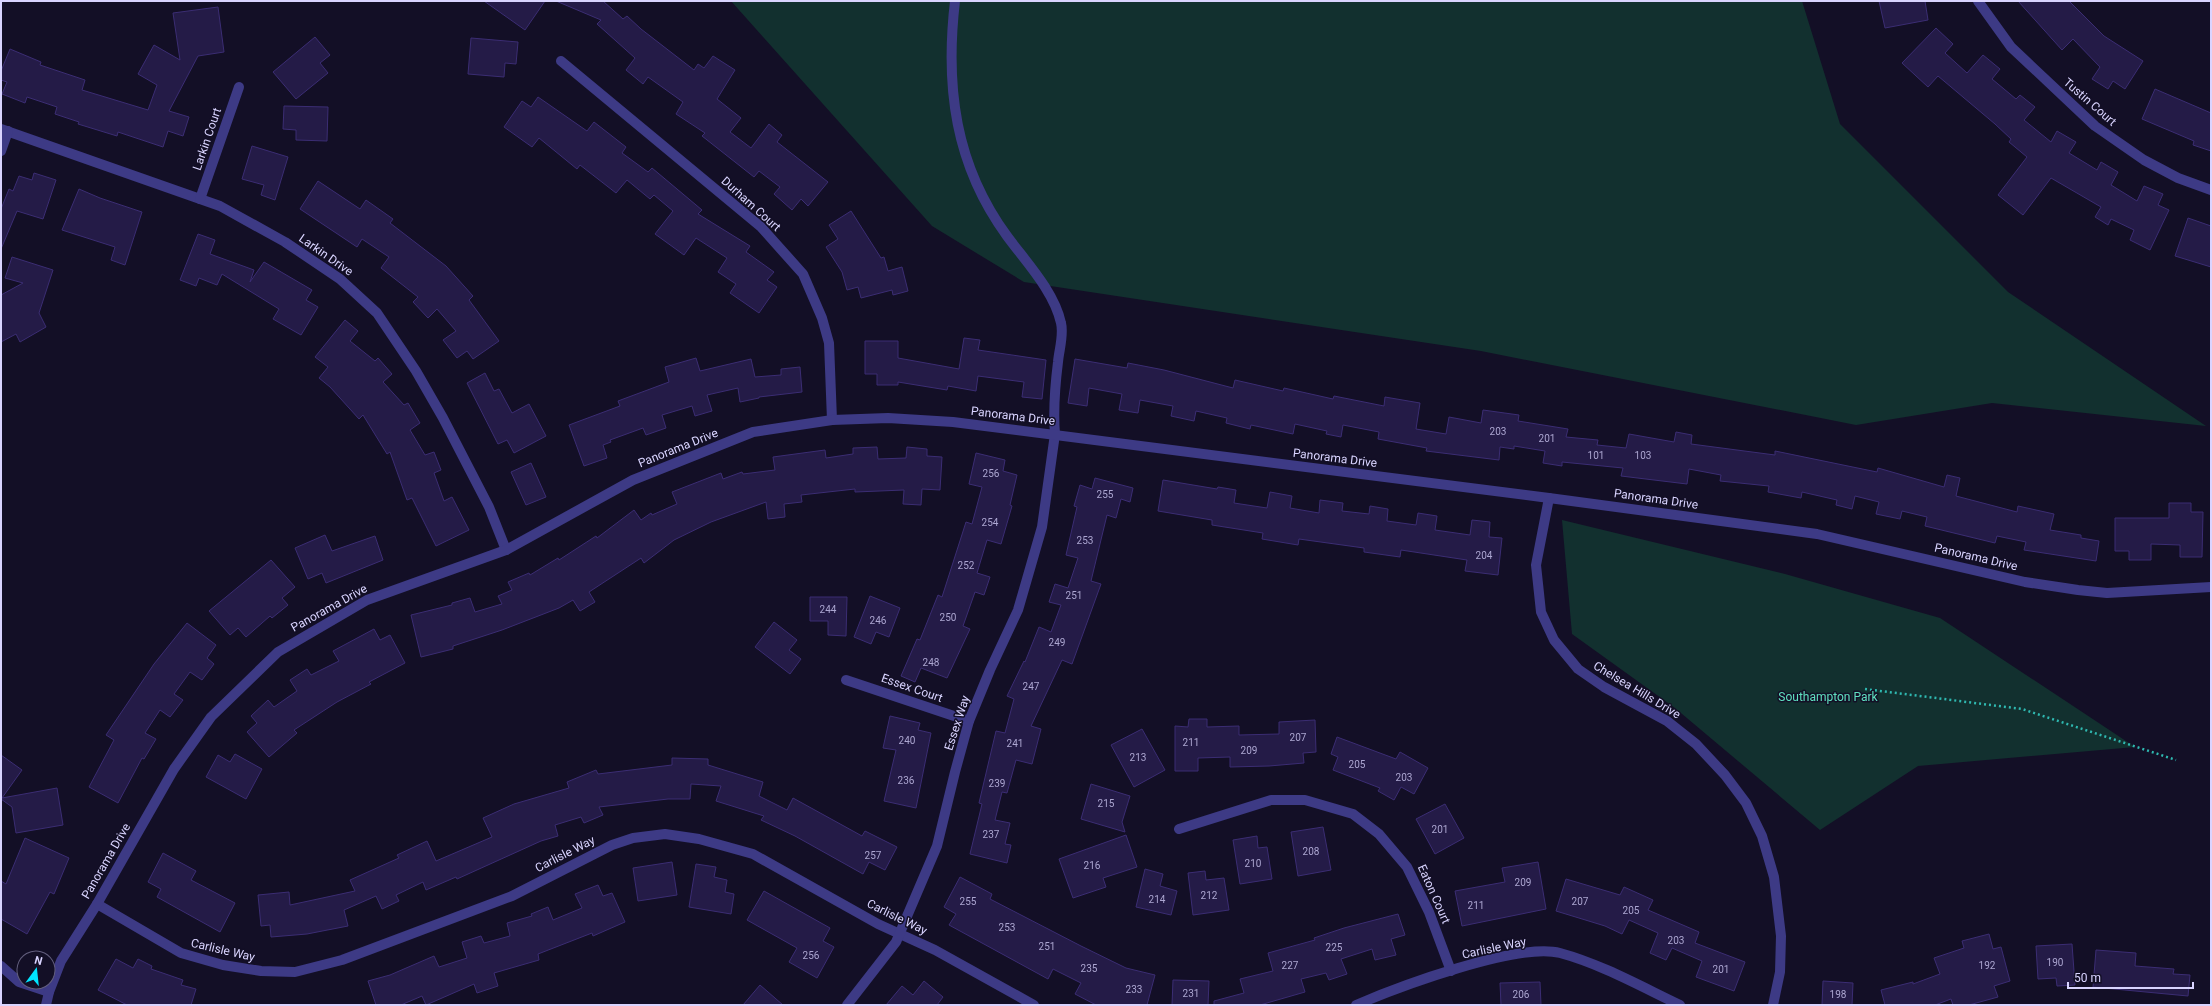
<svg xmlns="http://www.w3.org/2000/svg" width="2212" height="1006" viewBox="0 0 2212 1006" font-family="Roboto,sans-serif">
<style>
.green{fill:#12302f}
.building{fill:#241b47;stroke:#3b2d73}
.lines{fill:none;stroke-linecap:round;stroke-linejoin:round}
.path{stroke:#2fb8b0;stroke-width:2.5;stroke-dasharray:2 3;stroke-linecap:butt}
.service{stroke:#3d3a85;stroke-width:10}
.minor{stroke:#3d3a85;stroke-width:10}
.tertiary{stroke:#3d3a85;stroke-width:10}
.labels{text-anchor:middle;stroke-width:3;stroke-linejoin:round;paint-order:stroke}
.number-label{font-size:10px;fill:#aca6d1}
.street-label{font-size:12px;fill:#d9d4ff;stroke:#130f26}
.park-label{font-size:12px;fill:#5fe0c0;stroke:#130f26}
</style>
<rect width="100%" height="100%" fill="#130f26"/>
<g class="green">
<path d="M731 1H1802L1840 124 2008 292 2206 426 1992 403 1856 425 1481 351 1024 282 932 226Z"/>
<path d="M1562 520 1785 574 1940 618 2135 747 1918 766 1820 830 1675 708 1572 634Z"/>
</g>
<g class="building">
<path d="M484 1H545L525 30Z"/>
<path d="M556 1H603L623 19 627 16 641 29 694 70 698 64 704 68 713 56 735 70 717 99 741 118 730 132 751 148 769 124 782 135 777 142 828 182 808 206 801 199 792 210 774 194 780 187 759 171 754 177 702 136 705 133 676 114 683 102 648 77 643 84 626 70 635 58 597 24 601 20Z"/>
<path d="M1879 1H1925L1928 20 1885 28Z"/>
<path d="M2018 1H2069L2104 36 2143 61 2125 89 2113 81 2108 89 2092 79 2100 67 2073 39 2062 50Z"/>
<path d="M218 7 224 52 198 56 169 111 189 117 183 136 168 131 163 147 118 132 117 136 78 124 79 122 55 114 57 107 27 97 25 103 2 94 7 82 1 80V71L10 49 41 62 40 65 85 80 82 90 148 110 157 85 138 74 154 45 180 60 173 13Z"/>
<path d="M1936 28 1953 44 1945 53 1967 73 1983 55 2000 69 1992 79 2016 99 2020 95 2035 107 2024 120 2051 142 2057 131 2076 142 2069 153 2097 170 2101 162 2118 172 2111 185 2137 201 2144 186 2163 194 2158 205 2169 210 2150 250 2130 240 2134 230 2111 219 2108 225 2095 217 2101 207 2051 178 2023 215 1998 195 2027 157 2009 142 2011 139 1995 124 1938 76 1928 87 1902 63Z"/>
<path d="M315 37 330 55 320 63 328 73 296 99 273 72Z"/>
<path d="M471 38 518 42 516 64 505 63 504 77 468 74Z"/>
<path d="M2155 89 2211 113V151L2193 145 2194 141 2142 119Z"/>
<path d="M538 97 587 131 594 122 626 147 622 153 648 172 652 168 702 210 698 214 750 246 746 252 774 272 767 280 777 287 759 313 730 293 736 284 718 272 727 258 696 238 684 255 655 234 673 211 654 195 650 199 627 180 616 193 580 165 577 169 539 138 532 147 504 127 522 101 531 107Z"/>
<path d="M284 106 328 107 327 141 296 140V130L283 129Z"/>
<path d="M252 146 288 157 275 200 261 195 264 185 242 179Z"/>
<path d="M34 173 56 180 43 219 17 211 1 249V209L9 189 13 191 19 176 32 180Z"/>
<path d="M318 181 360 209 366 200 393 219 390 223 446 266 473 296 469 300 499 341 473 359 467 351 457 358 443 340 456 331 437 309 428 318 413 302 418 297 381 268 389 257 362 239 357 247 300 209Z"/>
<path d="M79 189 100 198 142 212 125 265 111 260 115 247 62 230Z"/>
<path d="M851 211 881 258 884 257 888 271 902 267 908 291 893 295 892 290 861 298 858 287 847 290 842 272 826 247 838 239 829 225Z"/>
<path d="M2188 218 2211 226V267L2175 256Z"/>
<path d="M198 234 215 240 210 254 254 270 250 282 264 262 312 290 306 300 318 307 301 335 273 319 279 309 222 274 217 285 199 278 196 286 180 280Z"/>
<path d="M12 257 53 270 39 313 46 327 20 342 16 334 1 342V295L23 283 5 278Z"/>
<path d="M345 320 358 331 350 341 375 361 378 358 392 374 383 382 404 405 408 403 420 423 410 430 425 455 434 452 441 470 434 473 444 501 452 497 469 530 436 546 412 498 407 500 390 452 387 454 363 415 359 419 330 387 319 378 328 367 315 357Z"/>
<path d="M964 338 980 340 978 350 1046 360 1042 399 1022 397 1024 382 978 376 976 391 948 386 947 390 898 382V385H877V374H865V341H898V358L959 369Z"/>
<path d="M696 358 700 371 751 359 755 377 781 375V369L800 367 802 392 759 397V398L740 402 738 388 707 395 712 411 695 416 692 406 662 415 666 428 646 435 643 428 610 440 611 442 603 445 607 458 584 466 569 425 620 406 618 401 669 382 665 367Z"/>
<path d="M1075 359 1127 368 1128 363 1164 370 1233 388 1235 380 1283 391 1284 388 1333 399 1334 396 1384 406 1385 397 1420 403 1416 429 1446 434 1449 417 1481 423 1483 410 1519 415 1518 421 1568 429 1566 437 1598 440 1597 445 1626 448 1629 434 1674 442 1676 432 1692 435 1691 444 1775 455V451L1877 472 1878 468 1944 487 1947 475 1960 478 1956 496 2017 512 2018 506 2054 514 2050 530 2081 535V538L2099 541 2096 561 2024 550 2026 542 1997 536 1995 543 1925 526 1927 517 1902 511 1900 519 1876 514 1879 502 1855 496 1852 509 1836 505 1837 500 1802 492 1801 498 1768 492 1769 486 1720 481 1721 475 1689 469 1687 484 1621 476 1623 468 1562 462V466L1543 463 1545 451 1514 446V449L1500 447 1499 460 1426 451 1427 448 1378 439 1379 432 1343 425 1341 437 1326 434 1327 431 1295 424 1293 434 1251 425 1250 429 1226 423 1227 418 1196 411 1194 421 1171 416 1173 406 1140 400 1138 413 1119 410 1122 394 1089 388 1087 406 1068 403Z"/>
<path d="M485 373 494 391 499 389 512 413 529 404 546 436 514 453 507 440 498 444 467 383Z"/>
<path d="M877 447 878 459 906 458 907 447 927 449V456L942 457 940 490 922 489 921 505 903 504 904 490 855 492V489L801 495 802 502 784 504 785 517 768 519 766 502 711 522 674 540 644 563 641 558 589 592 595 602 580 611 573 600 559 608 502 630 453 646V649L421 657 411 615 452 605V603L470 598 475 612 502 604 498 596 512 590 508 582 529 573 530 575 558 558 559 560 596 536 597 538 634 510 641 520 651 513 652 515 677 504 672 492 721 473 723 479 742 472 743 474 775 470 773 457 825 450 826 458 853 454V448Z"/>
<path d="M976 453 1005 460 1003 471 1017 475 1010 505 1012 506 1001 544 987 540 977 573 990 577 984 595 975 592 963 626 970 629 947 678 921 668 915 682 901 676 917 639 920 640 938 595 942 597 966 522 972 524 982 487 969 484Z"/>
<path d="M531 463 546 497 526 505 511 472Z"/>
<path d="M1095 478 1133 488 1130 502 1121 499 1116 518 1107 515 1091 581 1101 584 1072 664 1062 660 1031 726 1041 729 1032 764 1016 760 1007 793 1002 792 995 820 1010 823 1005 844 1011 845 1007 863 970 854 982 804 979 803 996 731 1005 733 1014 699 1007 696 1024 661 1025 662 1039 627 1051 632 1061 605 1049 602 1055 584 1068 588 1078 558 1066 555 1077 507 1074 506 1080 485 1092 489Z"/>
<path d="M1163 480 1217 489 1218 487 1236 490 1234 503 1267 508 1270 492 1292 496 1290 508 1319 513 1320 500 1343 503 1342 511 1369 514 1370 506 1388 509 1387 521 1416 525 1418 513 1437 516 1435 530 1470 535 1472 520 1490 522 1489 537 1502 538 1498 575 1465 571 1467 560 1401 550 1400 557 1364 552V548L1299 539 1298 545 1262 539 1263 533 1212 525V520L1158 511Z"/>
<path d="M2169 503H2191V512H2203L2202 557H2180V545L2151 544V560H2129V551H2115V518H2169Z"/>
<path d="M325 535 332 551 375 536 383 560 326 583 322 573 308 579 295 548Z"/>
<path d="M271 560 295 587 282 598 288 605 272 618 270 616 246 637 238 628 230 635 209 611Z"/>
<path d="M870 596 900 608 889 637 876 632 871 644 854 637Z"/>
<path d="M810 597H847L846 636 828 635V621H810Z"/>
<path d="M774 622 797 640 789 650 801 659 790 674 755 647Z"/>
<path d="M187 623 216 645 207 658 214 664 202 680 190 672 174 694 183 700 170 717 160 710 145 733 156 739 144 759 142 758 118 803 89 787 114 740 106 735 154 664Z"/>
<path d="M374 629 380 640 390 635 405 663 369 682 371 684 337 702 294 730 297 733 269 757 247 732 257 723 251 716 268 700 274 707 297 691 290 680 307 669 311 675 339 661 333 651Z"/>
<path d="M890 716 920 723 918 730 931 733 916 808 884 801 896 750 883 748Z"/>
<path d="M1189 719H1207V727L1239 726V735L1279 734V722L1315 720 1316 752 1303 753 1304 763 1269 766 1230 767V757L1198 758V771H1175V726L1188 727Z"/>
<path d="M1142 729 1165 770 1134 787 1111 745Z"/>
<path d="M1337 737 1396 759 1400 752 1428 768 1414 794 1401 787 1394 800 1378 791 1380 788 1333 770 1338 757 1331 754Z"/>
<path d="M235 754 262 769 246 799 206 777 218 755 230 762Z"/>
<path d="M1 755 22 770 2 798 57 788 63 825 16 833 12 807 1 799Z"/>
<path d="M672 758 708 759V765L763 782 759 796 787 810 793 798 862 836 865 831 897 847 885 870 869 862 863 874 795 836 761 820 764 816 716 801 721 786 691 784 690 799H668L599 807 603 815 584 823 581 817 555 825 558 836 541 841 457 879 456 877 426 890 423 882 396 895 399 901 382 909 376 896 344 910 348 926 307 934 271 937 270 925 261 926 258 895 289 892 290 905 355 891 350 880 399 858 397 855 427 841 436 861 492 837 483 818 514 804 569 788 567 782 596 770 598 774 672 765Z"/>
<path d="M1091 784 1130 796 1122 822 1125 832 1081 819Z"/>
<path d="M1445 804 1464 838 1435 854 1416 819Z"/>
<path d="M1323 827 1331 870 1298 876 1291 832Z"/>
<path d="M1126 835 1137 867 1103 878 1106 887 1073 898 1059 859Z"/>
<path d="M1257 836 1258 848 1267 847 1272 879 1240 884 1233 840Z"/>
<path d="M25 838 69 858 54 894 50 892 27 934 1 919V881L6 884Z"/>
<path d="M163 853 196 871 191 880 235 903 220 932 157 897 161 889 148 882Z"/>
<path d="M672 862 677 895 638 901 633 868Z"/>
<path d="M1538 862 1546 909 1462 926 1455 891 1505 882 1502 868Z"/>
<path d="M696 864 716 867 714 877 727 880 725 892 734 894 731 914 689 907Z"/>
<path d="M1145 869 1163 874 1160 886 1177 891 1171 915 1136 907Z"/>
<path d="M1205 871 1206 880 1224 878 1229 910 1193 915 1188 873Z"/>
<path d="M960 877 992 894 990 899 1081 946 1126 968 1155 975 1147 1005H1096L1075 994 1081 983 1053 969 1048 979 949 925 956 914 944 907Z"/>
<path d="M1566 879 1620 895 1624 887 1653 900 1648 910 1699 932 1695 943 1745 962 1734 991 1696 977 1702 961 1672 948 1666 960 1650 953 1658 933 1629 920 1622 934 1605 926 1556 911Z"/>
<path d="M598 885 603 896 612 893 625 922 593 936 592 933 538 954 539 960 494 973 498 986 477 993 474 984 426 1005 422 996 401 1005H376L368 981 390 975 434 956 439 967 467 958 462 942 481 936 484 943 510 936 507 923 532 916 531 914 548 907 553 920 582 908 575 894Z"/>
<path d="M764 891 830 928 823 941 834 947 817 978 789 962 797 948 747 920Z"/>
<path d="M1398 914 1405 935 1391 939 1396 955 1375 960 1372 949 1341 959 1347 974 1329 980 1326 973 1301 979 1305 992 1260 1005H1214V1001L1244 993 1240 979 1273 971 1268 953 1315 940 1314 938 1344 928Z"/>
<path d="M1989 934 1993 949 2001 947 2010 981 1994 986 1998 997 1969 1005H1953L1951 999 1935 1005H1885L1881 990 1913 982V984L1940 974 1934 958 1964 948 1962 941Z"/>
<path d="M2072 944 2075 985 2057 986 2056 978 2038 979 2036 946Z"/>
<path d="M2096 950 2136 953 2135 966 2174 969 2173 974 2190 975 2188 996 2093 987Z"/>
<path d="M116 959 133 968 138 959 152 966 151 969 183 980 181 985 196 989 191 1005H127L98 990Z"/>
<path d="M1173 980 1209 981 1208 1005H1172Z"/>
<path d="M924 981 943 997 937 1005H886L902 986 913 995Z"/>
<path d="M1823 981 1853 983 1852 1005H1822Z"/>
<path d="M1540 982 1541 1005H1501L1500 983Z"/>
<path d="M760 985 783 1005H743Z"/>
</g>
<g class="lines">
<path class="path" d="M1865 689 2022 709 2176 760"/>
<path class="service" d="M955 1C945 87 955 165 1007 236 1026 262 1054 291 1061 323 1064 335 1059 350 1058 362 1055 386 1053 410 1055 434"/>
<g class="minor">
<path d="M1978 1 2011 47 2095 126 2144 160 2178 178 2211 190"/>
<path d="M561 61 761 227 803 274 822 318 829 343 832 420"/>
<path d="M1 129 220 206 285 242 340 279 377 313 416 371 443 418 489 507 506 550"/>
<path d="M1 151 8 131"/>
<path d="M200 199 239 87"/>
<path d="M846 680 969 721"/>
<path d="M1179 829 1271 800H1305L1353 814 1379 834 1407 867 1429 912 1451 971"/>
<path d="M97 904 181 953 223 965 261 971 295 972 342 960 512 896 612 845 633 838 665 834 699 839 753 854 878 924 935 950 1034 1005"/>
<path d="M1 966 19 982 49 992"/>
<path d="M847 1005 896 942 937 846 955 772 969 721 990 670 1018 610 1042 527 1055 434"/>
<path d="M1356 1005C1398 987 1518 942 1560 953 1601 964 1642 987 1680 1005"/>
</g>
<g class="tertiary">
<path d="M1549 498 1536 565 1541 612 1554 640 1578 669 1604 687 1667 721 1696 744 1725 775 1746 803 1762 836 1774 877 1781 936 1780 972 1773 1005"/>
<path d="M46 1005 49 992 61 961 97 904 174 769 211 717 278 652 367 600 506 550 633 480 753 432 832 420 888 418 953 422 1549 498 1817 534 2025 582 2078 590 2107 593 2211 587"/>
</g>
</g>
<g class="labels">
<g class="number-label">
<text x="1498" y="435">203</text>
<text x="1547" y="442">201</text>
<text x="1596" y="459">101</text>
<text x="1643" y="459">103</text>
<text x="991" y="477">256</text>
<text x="1105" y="498">255</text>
<text x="990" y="526">254</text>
<text x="1085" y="544">253</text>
<text x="1484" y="559">204</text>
<text x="966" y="569">252</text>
<text x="1074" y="599">251</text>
<text x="828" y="613">244</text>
<text x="948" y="621">250</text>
<text x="878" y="624">246</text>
<text x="1057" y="646">249</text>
<text x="931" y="666">248</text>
<text x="1031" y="690">247</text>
<text x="1298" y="741">207</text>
<text x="907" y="744">240</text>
<text x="1191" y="746">211</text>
<text x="1015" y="747">241</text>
<text x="1249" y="754">209</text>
<text x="1138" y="761">213</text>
<text x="1357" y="768">205</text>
<text x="1404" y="781">203</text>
<text x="906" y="784">236</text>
<text x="997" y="787">239</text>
<text x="1106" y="807">215</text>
<text x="1440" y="833">201</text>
<text x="991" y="838">237</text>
<text x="1311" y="855">208</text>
<text x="873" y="859">257</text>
<text x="1253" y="867">210</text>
<text x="1092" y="869">216</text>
<text x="1523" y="886">209</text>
<text x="1209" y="899">212</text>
<text x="1157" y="903">214</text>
<text x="968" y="905">255</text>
<text x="1580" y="905">207</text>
<text x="1476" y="909">211</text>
<text x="1631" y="914">205</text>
<text x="1007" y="931">253</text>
<text x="1676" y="944">203</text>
<text x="1047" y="950">251</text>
<text x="1334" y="951">225</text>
<text x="811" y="959">256</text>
<text x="2055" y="966">190</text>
<text x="1290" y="969">227</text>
<text x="1987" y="969">192</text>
<text x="1089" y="972">235</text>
<text x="1721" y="973">201</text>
<text x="1134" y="993">233</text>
<text x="1191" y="997">231</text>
<text x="1521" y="998">206</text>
<text x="1838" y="998">198</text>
</g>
<g class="street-label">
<text transform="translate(2090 102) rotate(41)" y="4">Tustin Court</text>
<text transform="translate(207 139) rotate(-71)" y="4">Larkin Court</text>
<text transform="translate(751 204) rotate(42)" y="4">Durham Court</text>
<text transform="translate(326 255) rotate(35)" y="4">Larkin Drive</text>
<text transform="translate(1013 416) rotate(7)" y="4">Panorama Drive</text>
<text transform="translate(678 448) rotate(-22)" y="4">Panorama Drive</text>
<text transform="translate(1335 458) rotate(7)" y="4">Panorama Drive</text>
<text transform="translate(1656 499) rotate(8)" y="4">Panorama Drive</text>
<text transform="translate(1976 557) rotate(13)" y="4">Panorama Drive</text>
<text transform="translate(329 608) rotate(-29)" y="4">Panorama Drive</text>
<text transform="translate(912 688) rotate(19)" y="4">Essex Court</text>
<text transform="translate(1637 690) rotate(31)" y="4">Chelsea Hills Drive</text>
<text transform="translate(957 723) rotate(-72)" y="4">Essex Way</text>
<text transform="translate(565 854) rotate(-27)" y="4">Carlisle Way</text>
<text transform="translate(106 861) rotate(-60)" y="4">Panorama Drive</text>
<text transform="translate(1434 894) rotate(66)" y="4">Eaton Court</text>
<text transform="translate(897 917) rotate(26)" y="4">Carlisle Way</text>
<text transform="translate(1494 948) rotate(-12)" y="4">Carlisle Way</text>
<text transform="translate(223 950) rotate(13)" y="4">Carlisle Way</text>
</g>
<g class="park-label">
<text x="1828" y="701">Southampton Park</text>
</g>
</g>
<rect width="2212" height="1006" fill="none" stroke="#d9d4ff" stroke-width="4"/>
<g transform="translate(36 970) rotate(15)"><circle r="19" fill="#130f26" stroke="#625e7d"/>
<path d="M0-3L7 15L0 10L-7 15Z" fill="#00e5ff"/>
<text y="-6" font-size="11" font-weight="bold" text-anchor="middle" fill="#d9d4ff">N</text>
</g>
<path d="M2068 982v6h125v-6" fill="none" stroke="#d9d4ff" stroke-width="2"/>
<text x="2074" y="982" font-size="12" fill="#d9d4ff" stroke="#130f26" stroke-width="3" paint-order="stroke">50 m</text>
</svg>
